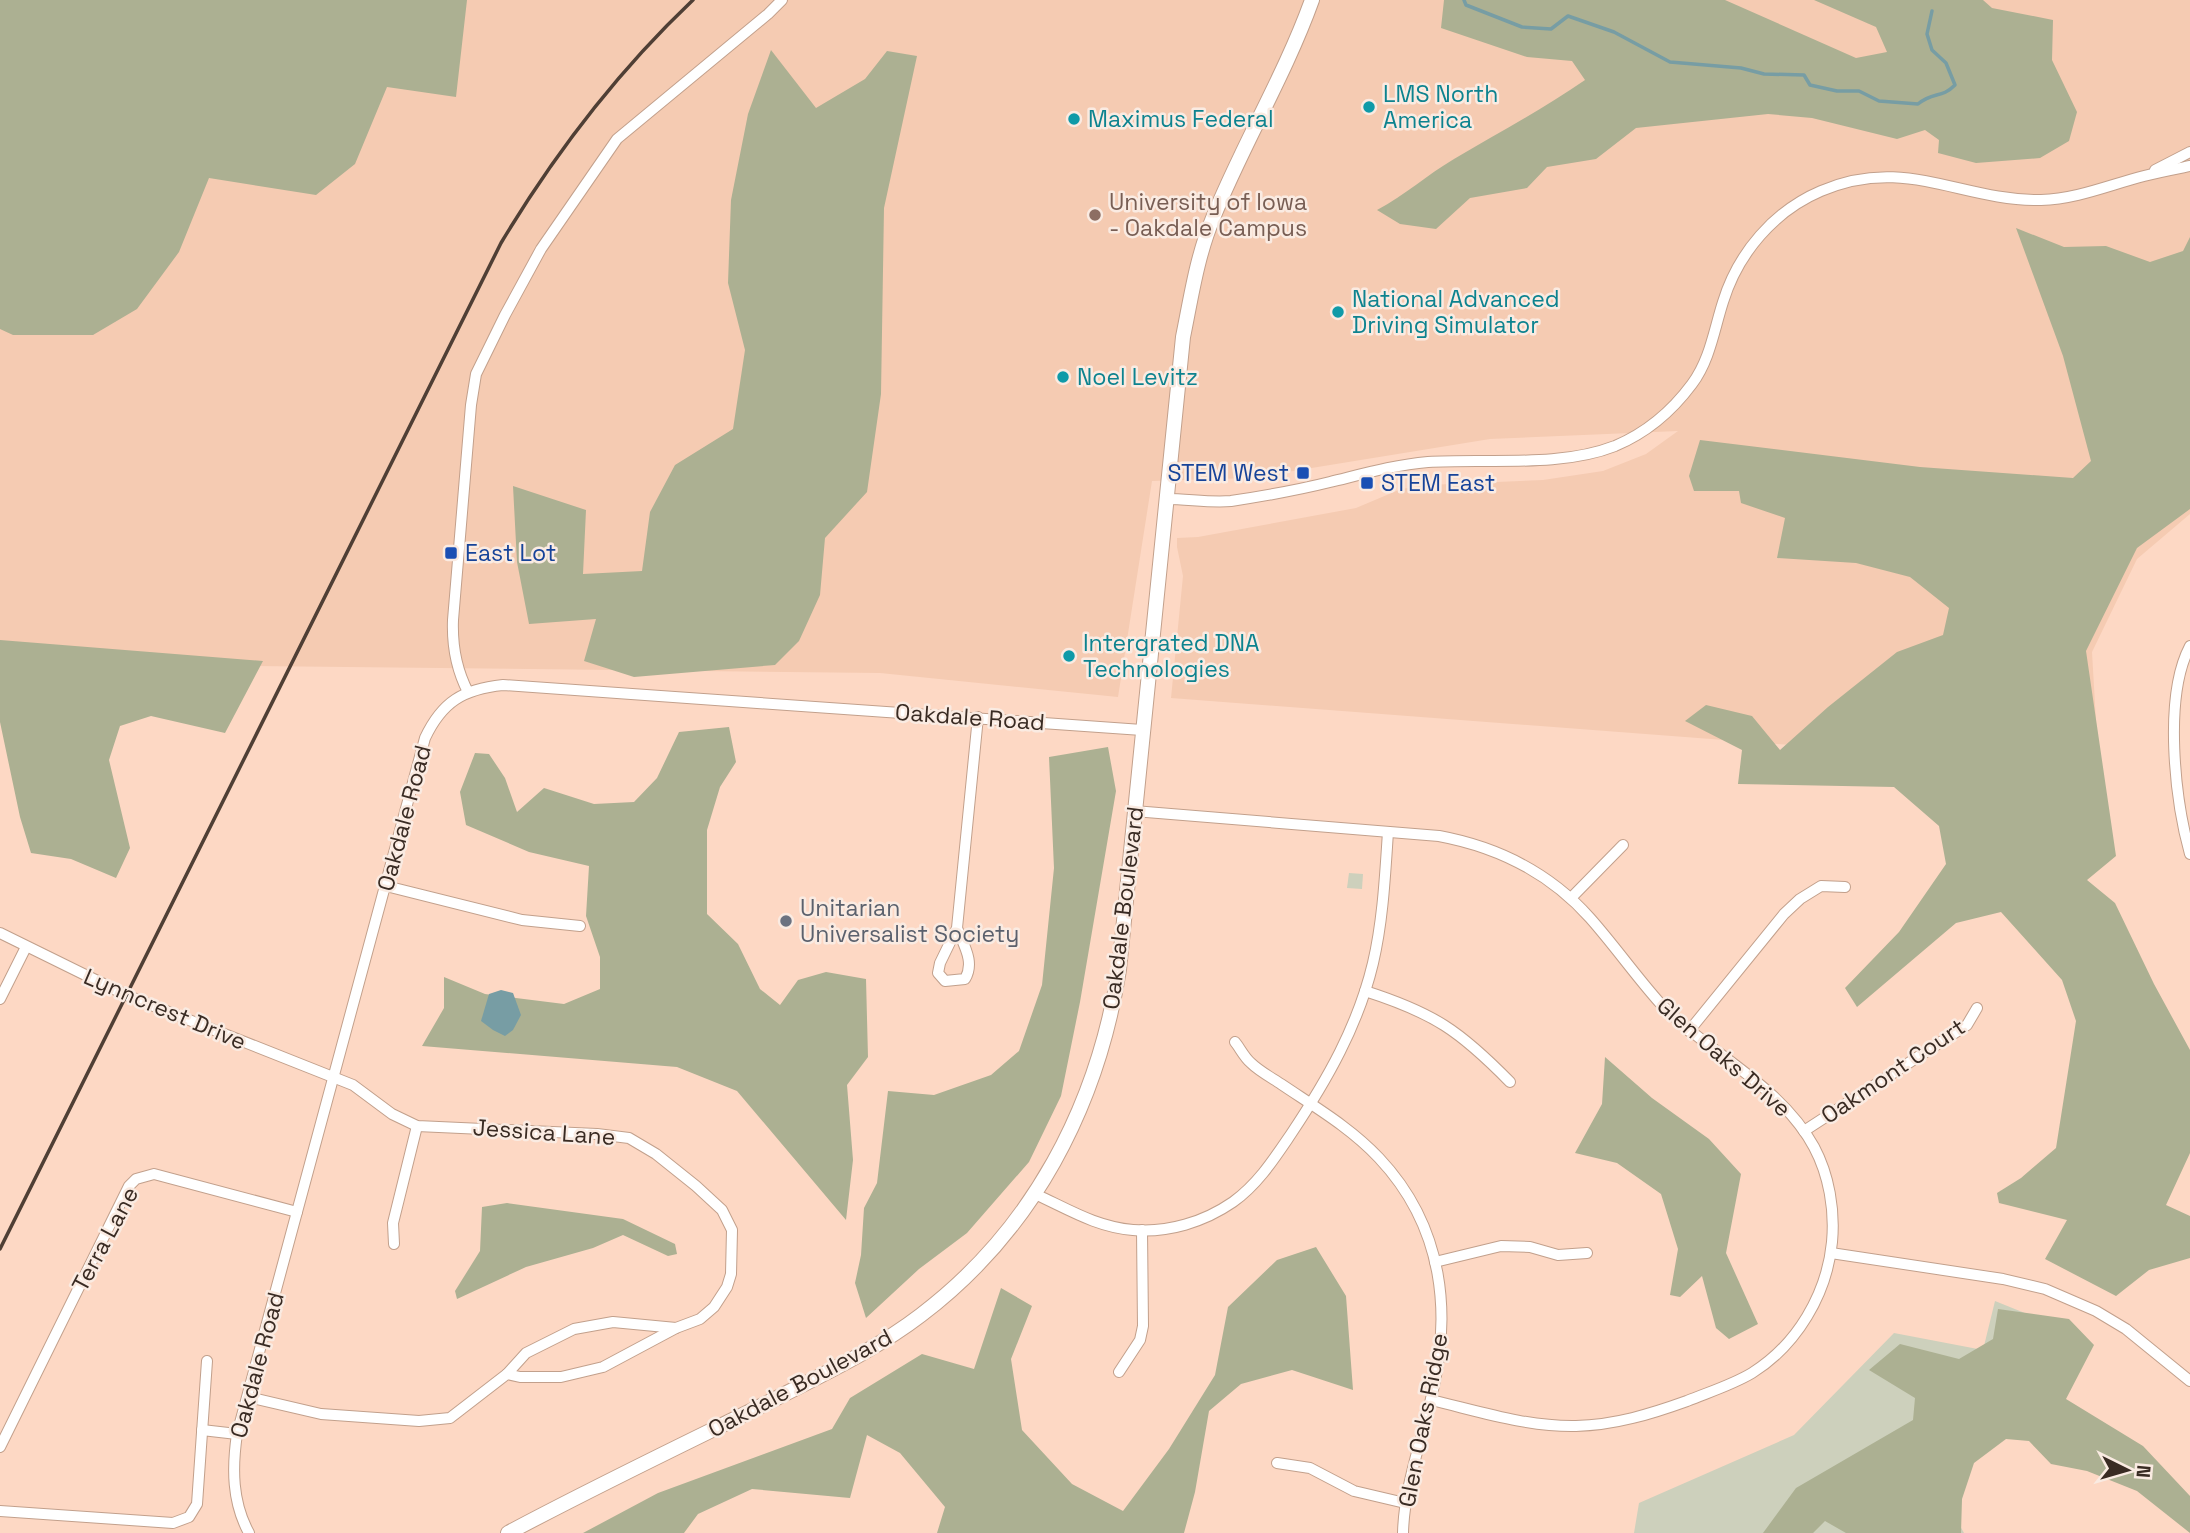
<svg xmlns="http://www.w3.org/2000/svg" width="2190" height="1533" viewBox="0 0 2190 1533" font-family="'Space Grotesk',sans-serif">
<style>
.built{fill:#f5cbb2}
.green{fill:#cdd0bc}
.forest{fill:#acb092}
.water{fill:#779da4}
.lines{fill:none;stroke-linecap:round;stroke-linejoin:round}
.stream{stroke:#779da4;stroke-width:3.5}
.street-casing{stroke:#c2a08c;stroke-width:12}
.secondary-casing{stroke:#c2a08c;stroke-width:16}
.street{stroke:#fff;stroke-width:10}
.secondary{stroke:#fff;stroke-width:14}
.rail{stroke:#4f3f35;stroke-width:3.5}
.culture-dot{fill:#0f9aa8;stroke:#faebe2;stroke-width:2.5}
.education-dot{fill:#8d6e63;stroke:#faebe2;stroke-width:2.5}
.transit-dot{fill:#1a4fb4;stroke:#faebe2;stroke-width:2.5}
.worship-dot{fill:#6b7280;stroke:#faebe2;stroke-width:2.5}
.labels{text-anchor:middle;stroke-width:5;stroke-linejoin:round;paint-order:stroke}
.culture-label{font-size:23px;fill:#0d838f;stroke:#faebe2;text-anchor:start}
.education-label{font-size:23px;fill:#785e54;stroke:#faebe2;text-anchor:start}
.transit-label{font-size:23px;fill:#164399;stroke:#faebe2;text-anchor:start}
.street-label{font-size:23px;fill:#392b23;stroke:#faebe2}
.worship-label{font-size:23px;fill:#5b616d;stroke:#faebe2;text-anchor:start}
</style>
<rect width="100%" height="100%" fill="#fdd8c4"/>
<path class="built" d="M0 0H2190V514L2137 559 2092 652 2099 773 1843 749 1171 698 1183 576 1177 547V538L1198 537 1356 508 1401 489 1428 485 1543 480 1603 471 1646 454 1678 431 1490 439 1250 478 1152 481 1118 697 880 673 253 666 0 646Z"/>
<g class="green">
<path d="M1349 873 1363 874 1362 889 1347 888Z"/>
<path d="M1995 1301 2086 1338 1983 1437 1945 1499 1964 1533H1634L1639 1503 1794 1435 1894 1333 1983 1350Z"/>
</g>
<g class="forest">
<path d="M0 0H467L456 97 387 87 355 164 316 195 209 178 179 252 137 309 93 335H13L0 329Z"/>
<path d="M1444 0H1725L1856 58 1887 52 1876 27 1814 0H1983L1992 8 2053 20 2052 60 2077 112 2069 141 2040 158 1976 163 1938 153 1939 140 1925 130 1897 139 1812 118 1768 114 1636 128 1596 159 1547 167 1527 188 1470 198 1436 229 1400 224 1377 210C1405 195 1427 175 1454 159 1498 133 1543 109 1585 80L1572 61 1527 57 1441 28Z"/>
<path d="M771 50 816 108 865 79 887 51 917 56 884 208 881 394 867 492 825 538 820 595 799 641 775 665 634 677 584 661 596 619 529 624 517 562 513 486 586 510 583 574 642 571 650 512 675 465 733 429 745 350 728 283 731 200 748 114Z"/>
<path d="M2016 228 2064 247 2106 246 2150 262 2183 251 2190 237V509L2137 548 2086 651 2116 856 2087 880 2115 903 2154 984 2190 1050V1153L2166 1205 2190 1216V1258L2149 1270 2116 1296 2045 1259 2067 1220 1999 1203 1997 1193 2021 1178 2056 1148 2076 1021 2062 980 2001 912 1956 923 1857 1007 1845 988 1899 932 1946 864 1939 826 1894 787 1738 784 1742 750 1685 721 1706 705 1752 716 1780 750 1828 707 1897 652 1943 635 1949 608 1910 577 1856 563 1777 558 1785 518 1741 503 1739 491H1694L1689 476 1700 440 1920 467 2073 478 2091 461 2063 356Z"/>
<path d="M0 640 263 661 225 733 151 716 120 726 109 760 130 848 116 878 71 859 31 853 20 817 0 722Z"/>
<path d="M729 727 736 762 720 787 707 830V914L738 944 760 989 780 1005 798 980 826 972 866 979 868 1057 847 1085 853 1160 846 1220 737 1091 677 1067 422 1046 444 1008V977L485 994 564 1004 600 989V957L586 916 589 866 529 852 466 825 460 792 475 753 489 754 505 778 517 812 544 788 594 804 634 802 657 778 679 732Z"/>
<path d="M1108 747 1116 791 1080 1002 1061 1096 1029 1162 967 1233 919 1269 866 1318 855 1283 861 1255 864 1208 877 1183 888 1091 934 1095 991 1075 1019 1051 1042 985 1054 868 1049 757Z"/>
<path d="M1605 1057 1652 1098 1709 1139 1741 1174 1726 1253 1758 1324 1729 1339 1716 1328 1702 1276 1680 1297 1670 1295 1678 1249 1661 1194 1617 1163 1575 1153 1602 1104Z"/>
<path d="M507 1203 623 1219 675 1244 677 1254 668 1256 623 1235 593 1248 526 1267 457 1299 455 1291 480 1251 482 1207Z"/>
<path d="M1316 1247 1346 1296 1353 1390 1292 1370 1241 1384 1209 1411 1195 1492 1184 1533H937L945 1507 900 1453 867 1435 850 1498 752 1489 698 1514 684 1533H583L658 1493 832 1429 850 1398 922 1354 974 1369 1001 1288 1032 1306 1011 1359 1022 1430 1072 1484 1123 1511 1169 1449 1215 1375 1228 1307 1277 1260Z"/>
<path d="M1998 1309 2069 1319 2094 1345 2066 1399 2143 1446 2190 1496V1533L2137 1491 2087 1471 2051 1464 2029 1441 2006 1439 1974 1463 1962 1499 1961 1533H1846L1825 1521 1813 1533H1763L1796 1488 1913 1420 1915 1398 1869 1370 1900 1344 1959 1359 1993 1339Z"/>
</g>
<path class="water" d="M501 990 513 993 521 1015 513 1030 505 1036 493 1030 481 1021 489 994Z"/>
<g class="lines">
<path class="stream" d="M1464 0 1466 5 1522 27 1551 29 1568 16 1614 32 1670 62 1741 68 1764 74 1804 75 1810 85 1837 91H1859L1879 101 1918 104C1934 91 1941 99 1955 85L1946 63 1932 50 1927 34 1932 11"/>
<defs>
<g id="street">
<path d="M2155 170 2190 152"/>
<path d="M1167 499C1188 499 1211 503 1231 501 1264 496 1298 490 1330 482 1363 474 1394 465 1428 462 1488 458 1559 468 1615 446 1646 433 1672 411 1692 384 1710 360 1714 330 1723 302 1738 253 1774 211 1821 191 1905 155 1960 201 2041 200 2077 199 2109 185 2144 176 2159 172 2175 169 2190 166"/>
<path d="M2190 646C2163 697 2175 800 2190 854"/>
<path d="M468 692C456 669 452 646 453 620L471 405 476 374 505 315 541 249 617 139 768 14 782 0"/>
<path d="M1134 811 1439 836C1498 847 1549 872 1590 918 1614 945 1635 975 1659 1002 1708 1054 1779 1083 1814 1147 1829 1175 1835 1210 1832 1242 1827 1294 1797 1345 1752 1373 1732 1385 1709 1392 1687 1401 1651 1414 1615 1425 1576 1426 1527 1427 1478 1411 1431 1400"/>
<path d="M386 886 522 920 580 926"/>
<path d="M1571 898 1623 845"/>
<path d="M957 928C964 946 975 962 965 979L945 981 938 973 940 963 957 928 978 717"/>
<path d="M0 933 126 995 353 1085 392 1114 417 1126 597 1134 629 1138 656 1154 696 1186 722 1210 732 1230 731 1274 727 1287 714 1307 700 1319 676 1328 603 1367 561 1377H520L507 1374 450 1418 419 1421 321 1414 248 1397"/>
<path d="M1365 991C1434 1013 1460 1031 1510 1082"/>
<path d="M0 999 26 947"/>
<path d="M1689 1031 1784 914 1800 899 1821 886 1845 887"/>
<path d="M1235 1042C1240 1048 1244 1057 1251 1063 1259 1071 1272 1078 1281 1084 1315 1107 1351 1128 1379 1158 1444 1227 1453 1315 1430 1403 1420 1445 1404 1489 1403 1533"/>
<path d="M1804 1131 1967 1025 1977 1008"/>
<path d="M1035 1194C1068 1209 1096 1227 1133 1230 1168 1233 1204 1222 1233 1202 1258 1184 1274 1159 1291 1134 1327 1080 1358 1026 1373 963 1383 920 1385 876 1388 832"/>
<path d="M394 1244 393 1223 417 1126"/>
<path d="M1831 1253 2003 1279 2045 1289 2096 1311 2126 1329 2190 1381"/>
<path d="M1435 1262 1501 1246 1530 1247 1558 1255 1587 1253"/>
<path d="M1119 1372 1140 1340 1143 1326 1142 1230"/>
<path d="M507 1374 526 1353 574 1329 613 1322 676 1328"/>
<path d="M202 1430 237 1434"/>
<path d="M0 1447 129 1186 136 1179 154 1174 297 1212"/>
<path d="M1277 1463 1310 1468 1354 1491 1405 1503"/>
<path d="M0 1511 173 1523 189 1517 197 1504 207 1361"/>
<path d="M249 1533C232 1502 232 1468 237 1434L425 738C442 702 463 689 503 685L1142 730"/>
</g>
<path id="secondary" d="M508 1533C594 1487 682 1445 769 1402 821 1375 874 1351 921 1315 1033 1230 1097 1107 1119 970L1183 337C1191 298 1197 256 1213 218 1243 144 1285 75 1312 0"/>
</defs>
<use href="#street" class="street-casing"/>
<use href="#secondary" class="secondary-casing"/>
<use href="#street" class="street"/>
<use href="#secondary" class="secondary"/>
<path class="rail" d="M0 1249 501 243C555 153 617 72 693 0"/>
</g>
<g class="culture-dot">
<circle cx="1369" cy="107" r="7"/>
<circle cx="1074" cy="119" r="7"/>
<circle cx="1338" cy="312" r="7"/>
<circle cx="1063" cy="377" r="7"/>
<circle cx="1069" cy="656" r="7"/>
</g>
<circle class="education-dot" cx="1095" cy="215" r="7"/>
<g class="transit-dot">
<rect x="1296" y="466" width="14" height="14" rx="3.5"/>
<rect x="1360" y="476" width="14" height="14" rx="3.5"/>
<rect x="444" y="546" width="14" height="14" rx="3.5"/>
</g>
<circle class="worship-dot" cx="786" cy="921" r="7"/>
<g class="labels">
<g class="culture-label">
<text x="1383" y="102">LMS North<tspan x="1383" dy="26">America</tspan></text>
<text x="1088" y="127">Maximus Federal</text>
<text x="1352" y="307">National Advanced<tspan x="1352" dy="26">Driving Simulator</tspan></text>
<text x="1077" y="385">Noel Levitz</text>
<text x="1083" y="651">Intergrated DNA<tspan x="1083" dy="26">Technologies</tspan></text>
</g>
<g class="education-label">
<text x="1109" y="210">University of Iowa<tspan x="1109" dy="26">- Oakdale Campus</tspan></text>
</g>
<g class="transit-label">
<text x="1289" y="481" text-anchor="end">STEM West</text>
<text x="1381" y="491">STEM East</text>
<text x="465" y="561">East Lot</text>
</g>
<g class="street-label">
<text transform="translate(970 717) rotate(4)" y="8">Oakdale Road</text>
<text transform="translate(404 818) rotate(-75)" y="8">Oakdale Road</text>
<text transform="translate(1123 908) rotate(-83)" y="8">Oakdale Boulevard</text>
<text transform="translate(165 1009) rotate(23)" y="8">Lynncrest Drive</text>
<text transform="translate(1724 1057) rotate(41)" y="8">Glen Oaks Drive</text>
<text transform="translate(1893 1071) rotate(-34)" y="8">Oakmont Court</text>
<text transform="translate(544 1132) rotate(4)" y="8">Jessica Lane</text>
<text transform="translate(105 1239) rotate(-62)" y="8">Terra Lane</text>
<text transform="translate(257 1365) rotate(-75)" y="8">Oakdale Road</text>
<text transform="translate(800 1383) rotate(-28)" y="8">Oakdale Boulevard</text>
<text transform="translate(1423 1420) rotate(-79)" y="8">Glen Oaks Ridge</text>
</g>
<g class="worship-label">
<text x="800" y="916">Unitarian<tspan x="800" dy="26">Universalist Society</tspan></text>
</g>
</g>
<g transform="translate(2127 1470) rotate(95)" stroke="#faebe2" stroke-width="5" paint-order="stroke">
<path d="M0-5L12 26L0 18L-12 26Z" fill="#392b23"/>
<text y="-10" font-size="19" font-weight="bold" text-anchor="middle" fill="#392b23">N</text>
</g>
</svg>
